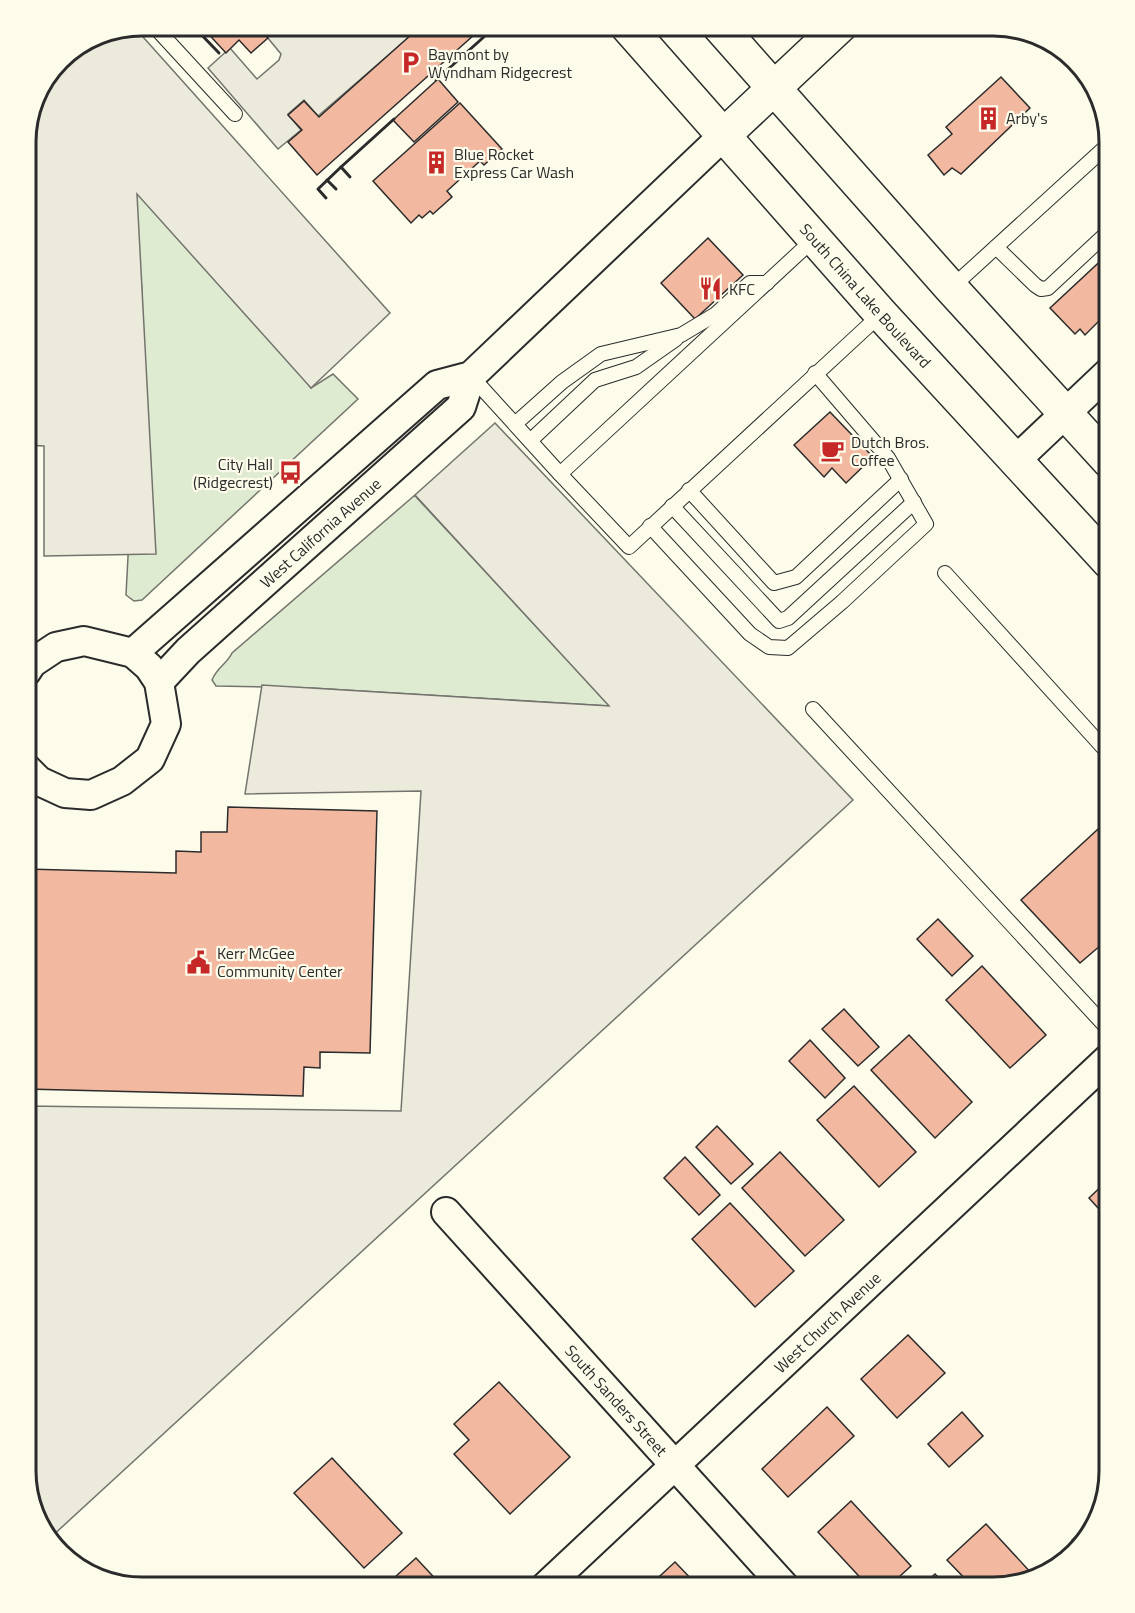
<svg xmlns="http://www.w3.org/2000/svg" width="1135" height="1613" viewBox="0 0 1135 1613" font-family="'Titillium Web',sans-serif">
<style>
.green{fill:#deebd1;stroke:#74746e;stroke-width:1.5}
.parking{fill:#eceadb;stroke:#74746e;stroke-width:1.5}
.building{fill:#f2b8a0;stroke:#2b2b2b;stroke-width:1.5}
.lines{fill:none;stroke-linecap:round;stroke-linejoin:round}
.lane-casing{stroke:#2b2b2b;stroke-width:16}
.street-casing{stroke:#2b2b2b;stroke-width:32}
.secondary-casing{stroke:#2b2b2b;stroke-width:36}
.primary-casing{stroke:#2b2b2b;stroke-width:36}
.lane{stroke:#fdfbea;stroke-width:14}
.street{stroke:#fdfbea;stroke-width:28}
.secondary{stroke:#fdfbea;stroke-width:33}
.primary{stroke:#fdfbea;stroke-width:33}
.wall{stroke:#2b2b2b;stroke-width:3}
.labels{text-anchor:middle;stroke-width:4.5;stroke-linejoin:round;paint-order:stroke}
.poi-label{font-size:16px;fill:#2b2b2b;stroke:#fdfbea;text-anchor:start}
.street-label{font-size:16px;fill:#2b2b2b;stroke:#fdfbea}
.rim{fill:none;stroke:#2b2b2b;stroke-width:3}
</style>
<rect width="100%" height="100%" fill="#fdfbea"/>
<g class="green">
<path d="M122 145 311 388 333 374 358 399 142 600 134 601 126 595 142 289Z"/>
<path d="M415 495 417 498 610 706 312 688 216 686 212 680C217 667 227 664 232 653Z"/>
</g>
<g class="parking">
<path d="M258 26H422L318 116 304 100 288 114 301 130 278 149 208 68 230 48 257 79 279 60 281 54Z"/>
<path d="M135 28 390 313 311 388 137 194 156 554 44 556V446L26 445V134L38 90 65 55Z"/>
<path d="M495 423 853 800 50 1538 41 1529 26 1471V1106L401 1111 421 791 245 794 262 685 609 706 415 495Z"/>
</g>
<g class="building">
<path d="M201 26H257L268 38 251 53 239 40 226 53Z"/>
<path d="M421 26H484L317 175 288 142 302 130 288 115 304 101 319 117Z"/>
<path d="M1001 77 1030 108 961 174 952 168 944 175 928 155 952 134 946 127Z"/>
<path d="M438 79 458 102 414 142 393 120Z"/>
<path d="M460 103 502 149 484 165 480 161 447 191 452 197 433 214 430 211 422 218 419 215 411 223 373 181Z"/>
<path d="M708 238 743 275 695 319 661 283Z"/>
<path d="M1109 253V311L1085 335 1080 329 1075 334 1050 308Z"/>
<path d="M830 412 873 457 846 483 832 468 824 477 794 445Z"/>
<path d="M228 807 377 811 370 1053 320 1052V1068L304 1067 303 1096 26 1089V869L176 873V851L201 852V832H227Z"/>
<path d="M1109 819V954L1101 945 1080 963 1021 900Z"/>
<path d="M938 919 973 956 952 976 917 939Z"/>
<path d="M982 966 1046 1035 1010 1068 946 1000Z"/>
<path d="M844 1009 879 1047 858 1066 822 1029Z"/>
<path d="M909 1035 972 1102 935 1138 871 1070Z"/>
<path d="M810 1040 845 1078 825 1098 789 1061Z"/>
<path d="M854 1086 916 1152 879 1187 817 1120Z"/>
<path d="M717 1126 753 1164 731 1184 696 1147Z"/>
<path d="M780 1152 844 1220 805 1256 742 1188Z"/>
<path d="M685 1157 720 1195 699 1215 664 1178Z"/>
<path d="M1109 1179V1220L1089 1198Z"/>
<path d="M730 1203 794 1271 755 1307 692 1239Z"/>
<path d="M908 1335 945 1373 897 1418 861 1379Z"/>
<path d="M499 1382 570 1457 510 1514 454 1454 469 1440 454 1424Z"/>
<path d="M827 1407 854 1436 788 1497 762 1469Z"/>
<path d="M962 1412 983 1436 949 1467 928 1444Z"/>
<path d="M332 1458 402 1533 364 1568 294 1493Z"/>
<path d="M851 1501 911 1566 888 1587H869L818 1532Z"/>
<path d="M1097 1518 1094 1529 1077 1546 1072 1540Z"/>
<path d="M986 1524 1034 1576 993 1587H973L947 1560Z"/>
<path d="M416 1558 443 1587H384Z"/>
<path d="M675 1562 699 1587H648Z"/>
<path d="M935 1574 948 1587H921Z"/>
</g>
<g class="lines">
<defs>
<g id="lane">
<path d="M154 26 235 114"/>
<path d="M996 247 1035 285 1041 289 1048 288 1109 231"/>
<path d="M951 288 1109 144"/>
<path d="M471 376 560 474 815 238"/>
<path d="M515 424 562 382 601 354 681 335 716 314 750 283H767"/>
<path d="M530 441 595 380 636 367 676 339"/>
<path d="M560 474 629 547 881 314"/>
<path d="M689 490 774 583 796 577 901 479"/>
<path d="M672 506 779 621 788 618 914 502"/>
<path d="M650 526 750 634 769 647 788 648 842 602 926 524 888 458 815 373"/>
<path d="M945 573 1109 754"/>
<path d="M813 709 1109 1030"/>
</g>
<g id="street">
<path d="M1015 461 1109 372"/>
<path d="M133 653 437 385 471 376 723 136"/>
<path id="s1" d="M159 682 188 651 461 407 471 376"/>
<path d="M26 768 39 781 65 793 91 795 122 781 150 759 166 724 159 682 149 667 133 653 84 641 56 647 32 663 26 672"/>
<path id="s2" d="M446 1212 785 1587"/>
<path id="s3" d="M545 1587 1109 1058"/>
</g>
<path id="secondary" d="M723 136 840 26"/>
<g id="primary">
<path id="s4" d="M627 26 881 314 1109 562"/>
<path d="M719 26 951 288 1109 461"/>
</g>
</defs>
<use href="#lane" class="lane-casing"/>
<use href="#street" class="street-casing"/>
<use href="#secondary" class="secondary-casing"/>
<use href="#primary" class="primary-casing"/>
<use href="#lane" class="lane"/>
<use href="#street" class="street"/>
<use href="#secondary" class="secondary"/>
<use href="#primary" class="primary"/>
<g class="wall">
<path d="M193 26 219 53"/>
<path d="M436 80 496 26"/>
<path d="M341 167 394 119"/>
<path d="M327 180 336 189"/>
<path d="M326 198 318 189 341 167 350 177"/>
</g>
</g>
<defs>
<symbol id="parking-bare" viewBox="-9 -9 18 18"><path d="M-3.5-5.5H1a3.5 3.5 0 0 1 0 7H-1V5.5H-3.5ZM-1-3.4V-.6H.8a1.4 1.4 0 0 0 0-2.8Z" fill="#c62828" stroke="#fdfbea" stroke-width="2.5" paint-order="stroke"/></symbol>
<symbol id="building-bare" viewBox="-9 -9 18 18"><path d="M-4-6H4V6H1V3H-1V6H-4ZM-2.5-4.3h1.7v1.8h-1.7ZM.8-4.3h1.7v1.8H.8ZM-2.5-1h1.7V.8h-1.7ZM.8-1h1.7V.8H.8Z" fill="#c62828" stroke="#fdfbea" stroke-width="2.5" paint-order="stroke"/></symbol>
<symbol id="restaurant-bare" viewBox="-9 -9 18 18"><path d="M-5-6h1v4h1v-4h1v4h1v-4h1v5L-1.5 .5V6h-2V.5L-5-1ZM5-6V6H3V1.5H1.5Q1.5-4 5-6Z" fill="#c62828" stroke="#fdfbea" stroke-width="2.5" paint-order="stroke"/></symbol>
<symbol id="cafe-bare" viewBox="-9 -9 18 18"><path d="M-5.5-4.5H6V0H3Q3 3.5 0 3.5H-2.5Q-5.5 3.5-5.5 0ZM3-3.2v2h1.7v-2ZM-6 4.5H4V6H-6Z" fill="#c62828" stroke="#fdfbea" stroke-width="2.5" paint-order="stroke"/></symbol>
<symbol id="bus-bare" viewBox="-9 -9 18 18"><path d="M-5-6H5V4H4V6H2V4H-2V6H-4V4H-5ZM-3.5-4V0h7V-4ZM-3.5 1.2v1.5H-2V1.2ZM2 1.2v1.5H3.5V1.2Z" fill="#c62828" stroke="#fdfbea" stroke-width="2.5" paint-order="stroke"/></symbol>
<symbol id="civic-bare" viewBox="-9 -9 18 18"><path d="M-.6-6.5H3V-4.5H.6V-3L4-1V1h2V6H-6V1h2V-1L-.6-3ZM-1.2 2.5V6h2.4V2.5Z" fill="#c62828" stroke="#fdfbea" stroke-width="2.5" paint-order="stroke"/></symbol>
</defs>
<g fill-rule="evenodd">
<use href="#parking-bare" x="394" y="46" width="33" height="33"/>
<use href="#building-bare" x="972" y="102" width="33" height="33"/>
<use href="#building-bare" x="420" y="146" width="33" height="33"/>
<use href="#restaurant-bare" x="694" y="272" width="33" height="33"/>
<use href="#cafe-bare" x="816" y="434" width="33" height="33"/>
<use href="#bus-bare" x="274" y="456" width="33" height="33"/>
<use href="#civic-bare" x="182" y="946" width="33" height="33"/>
</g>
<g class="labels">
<g class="poi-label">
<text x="428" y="60">Baymont by<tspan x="428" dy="18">Wyndham Ridgecrest</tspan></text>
<text x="1006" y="124">Arby's</text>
<text x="454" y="160">Blue Rocket<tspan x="454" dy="18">Express Car Wash</tspan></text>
<text x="729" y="295">KFC</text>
<text x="851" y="448">Dutch Bros.<tspan x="851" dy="18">Coffee</tspan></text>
<text x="273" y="470" text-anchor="end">City Hall<tspan x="273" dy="18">(Ridgecrest)</tspan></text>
<text x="217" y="959">Kerr McGee<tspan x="217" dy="18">Community Center</tspan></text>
</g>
<g class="street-label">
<text dy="6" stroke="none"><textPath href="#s4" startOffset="360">South China Lake Boulevard</textPath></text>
<text dy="6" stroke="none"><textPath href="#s1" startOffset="220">West California Avenue</textPath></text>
<text dy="6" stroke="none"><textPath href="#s3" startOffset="387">West Church Avenue</textPath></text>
<text dy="6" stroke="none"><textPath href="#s2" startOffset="254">South Sanders Street</textPath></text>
</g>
</g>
<path d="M0 0H1135V1613H0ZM142 36H993A106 106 0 0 1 1099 142V1471A106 106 0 0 1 993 1577H142A106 106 0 0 1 36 1471V142A106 106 0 0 1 142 36Z" fill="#fdfbea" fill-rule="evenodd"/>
<path class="rim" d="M142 36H993A106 106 0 0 1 1099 142V1471A106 106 0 0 1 993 1577H142A106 106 0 0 1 36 1471V142A106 106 0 0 1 142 36Z"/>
</svg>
